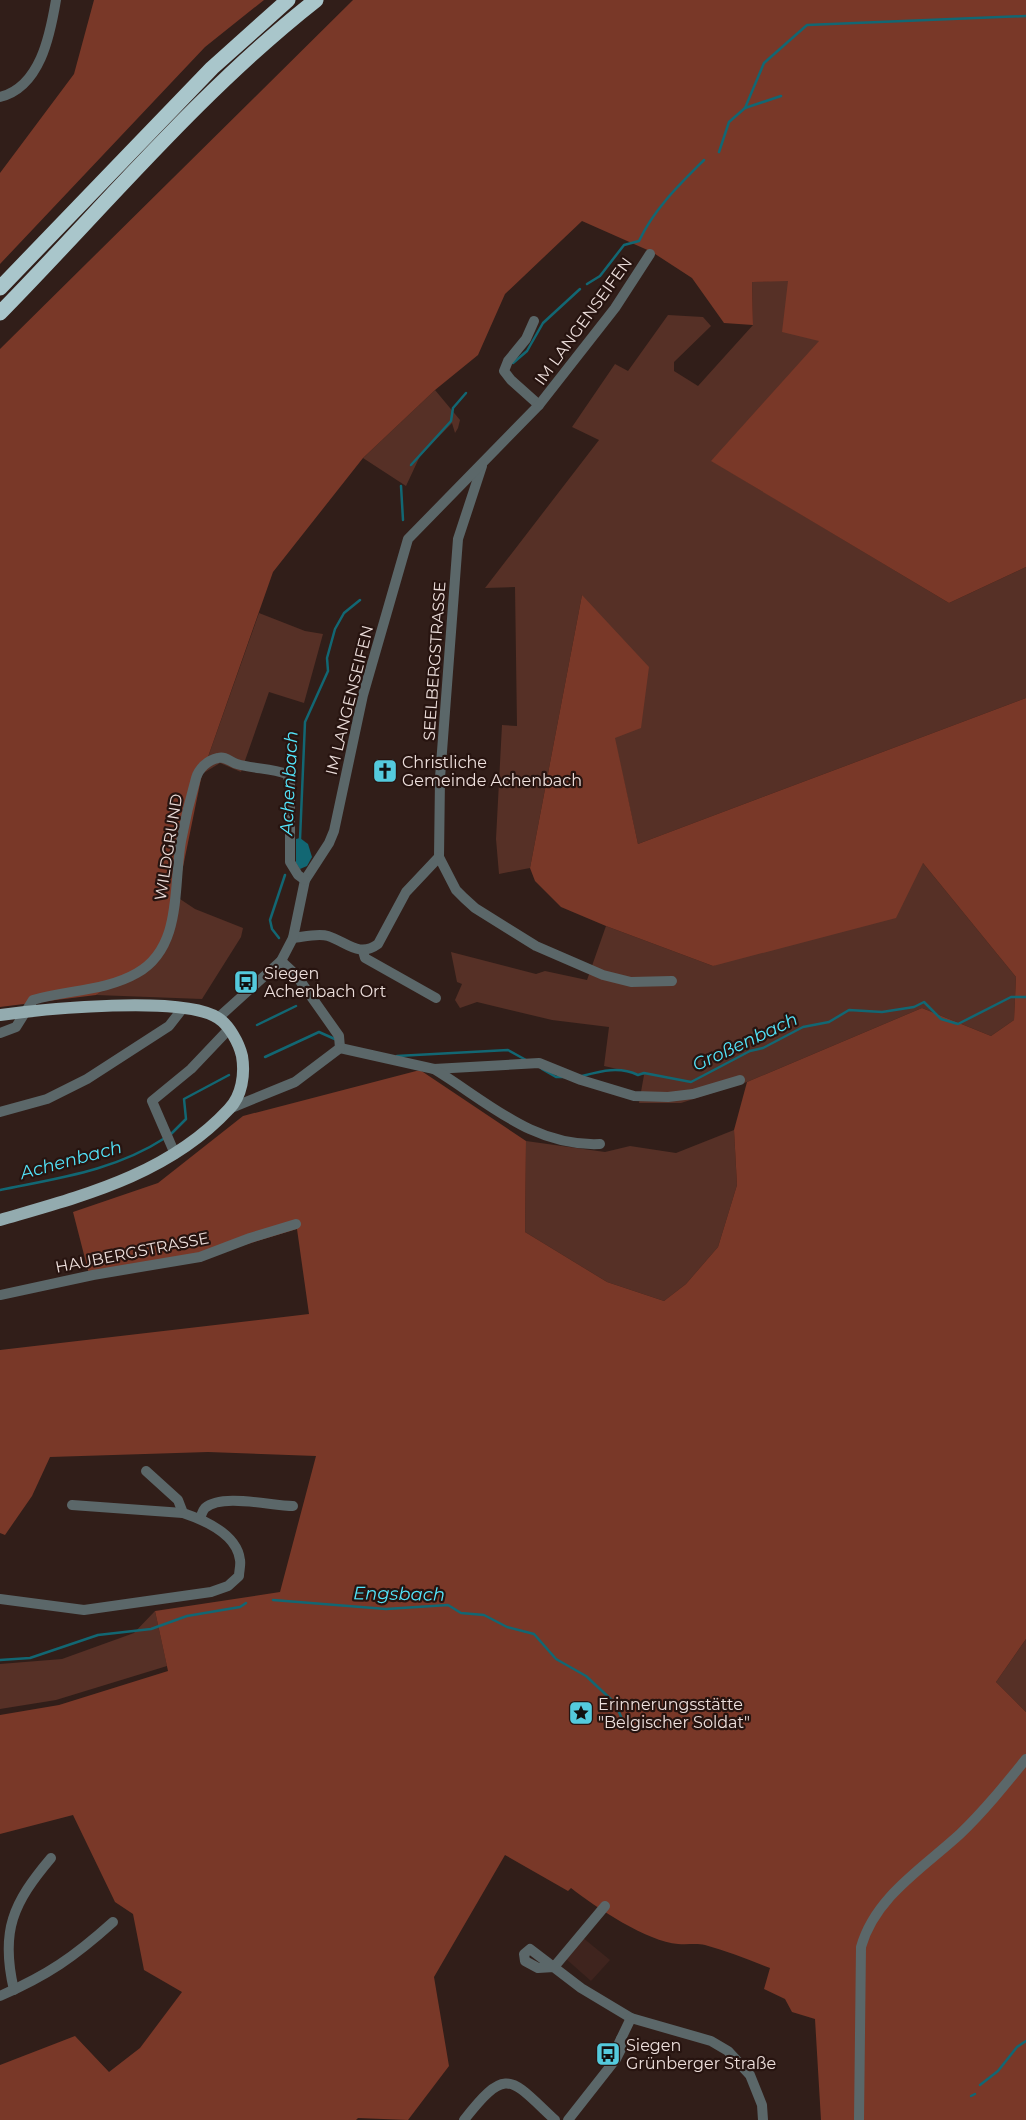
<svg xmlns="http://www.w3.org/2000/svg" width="1026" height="2120" viewBox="0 0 1026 2120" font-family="Montserrat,sans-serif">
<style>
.built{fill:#3f241e}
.green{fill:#563026}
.forest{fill:#793828}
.water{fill:#126773}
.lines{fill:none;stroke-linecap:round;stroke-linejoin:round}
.stream{stroke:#126773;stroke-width:2.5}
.minor{stroke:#5b6769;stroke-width:10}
.major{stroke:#93abaf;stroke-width:12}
.highway{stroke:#a9c6cb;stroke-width:15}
.labels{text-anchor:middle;stroke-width:4.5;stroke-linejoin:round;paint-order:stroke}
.street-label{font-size:16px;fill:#eddfdc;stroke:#271410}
.poi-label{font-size:16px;fill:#eddfdc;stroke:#271410;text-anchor:start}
.water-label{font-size:18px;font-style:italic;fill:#53e5fb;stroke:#271410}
</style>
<rect width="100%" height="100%" fill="#311e19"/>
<path class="built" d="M582 1937 610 1960 591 1981 565 1958Z"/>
<g class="green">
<path d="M789 280 820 341 712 461 949 603 1026 567V698L638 844 582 595 530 868 499 874 496 839 502 725 517 726 515 587 485 588 599 440 572 427 615 364 628 371 668 315 703 317 711 326 674 362V371L698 386 753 325 752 282Z"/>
<path d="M435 390 460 420 458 428 455 433 452 423 420 456 406 486 363 458Z"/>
<path d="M259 613 305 631 323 634 304 703 269 692 241 772 220 763 202 774Z"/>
<path d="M923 863 1016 977 1014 1020 991 1036 922 1008 747 1082 681 1103H639L644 1075 604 1066 609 1027 552 1020 477 1002 460 1008 455 1000 462 984 457 982 451 952 536 974 545 971 587 980 606 926 713 966Z"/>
<path d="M177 897 195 909 243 928 241 937 202 999 96 995 166 950Z"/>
<path d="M734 1130 737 1185 718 1247 686 1284 664 1301 607 1282 525 1232 526 1141 605 1152 630 1146 676 1153Z"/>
<path d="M155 1611 167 1666 56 1700 0 1709V1664L62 1659 134 1633Z"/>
<path d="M1026 1639V1712L996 1682Z"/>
</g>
<g class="forest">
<path d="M94 0H264L205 47 0 264V173L74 74Z"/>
<path d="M353 0H1026V567L949 603 711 461 819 341 782 332 788 281 752 282 753 325 724 323 692 278 652 252 582 221 505 294 478 355 435 390 363 458 273 572 202 774 166 950 96 995 0 1007V349Z"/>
<path d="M582 595 649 667 641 728 615 738 638 844 1026 698V1639L996 1682 1026 1712V2120H821L815 2019 792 2012 785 1999 764 1989 770 1968C749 1960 727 1951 705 1945 696 1943 688 1945 678 1944 648 1942 595 1907 571 1888L568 1891 505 1855 434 1977 449 2066 408 2120 358 2118 356 2120H0V2065L75 2036 109 2072 140 2048 182 1992 144 1970 133 1914 115 1902 73 1815 0 1834V1715L59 1705 168 1671 155 1611 280 1592 316 1456 208 1452 50 1457 32 1496 5 1535 0 1533V1350L309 1314 297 1229 191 1261 89 1274 73 1212 158 1183 243 1116 420 1070 526 1141 525 1232 607 1282 664 1301 686 1284 718 1247 737 1185 734 1130 747 1082 922 1008 991 1036 1014 1020 1016 977 923 863 896 918 713 966 606 926 561 907 535 881 530 868Z"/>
</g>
<path class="water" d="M300 838 308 844 312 857 307 866 300 869 296 863V839Z"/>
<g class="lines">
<g class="stream">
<path d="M745 108 781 96"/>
<path d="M719 152 729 122 745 108 764 63 807 25 1026 16"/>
<path d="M587 284 600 276 624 245 639 241C654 209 679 185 704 160"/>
<path d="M513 363 527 351 543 323 580 289"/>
<path d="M411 465 451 421 453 408 466 393"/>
<path d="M401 486 403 520"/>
<path d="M300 839 305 722 328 671 327 658 335 629 344 613 360 600"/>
<path d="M279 938 272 929 270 920 285 875"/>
<path d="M257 1025 296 1006"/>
<path d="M397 1056 508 1050 526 1060"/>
<path d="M265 1057 319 1032 337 1040"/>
<path d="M542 1069 556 1077H564"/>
<path d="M582 1076C601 1071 619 1066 638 1075L644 1073 691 1082 750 1051 763 1048 803 1027 829 1022 849 1010 882 1012 914 1007 924 1002 941 1019 958 1024 1011 997H1026"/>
<path d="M170 1135 186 1119 184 1099 229 1075"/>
<path d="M0 1190C58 1178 114 1171 165 1138"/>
<path d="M273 1600 386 1609 448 1605 461 1613 484 1615 507 1627 534 1634 556 1659 586 1676 615 1703 626 1728"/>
<path d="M0 1660 30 1658 98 1635 151 1629 187 1616 240 1607 246 1603"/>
<path d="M980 2085 998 2071 1017 2047 1026 2041"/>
<path d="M971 2096 975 2094"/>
</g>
<g class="minor">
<path d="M0 97C40 87 50 36 56 0"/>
<path d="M534 321 526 339 508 361 504 371 511 380 539 405"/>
<path d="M482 466 458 539 440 778 439 857 456 890 464 898 475 908 536 946 603 975 631 982 672 981"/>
<path d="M293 938C303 937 318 933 328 936 347 942 359 958 378 944L406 892 439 857"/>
<path d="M363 951 365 958 436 998"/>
<path d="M281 961 296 975 339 1036 340 1048"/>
<path d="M218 1018 281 961 293 938 305 880 329 843 334 831 363 695 408 539 539 405 615 308 650 254"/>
<path d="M0 1033 16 1027 33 1000C67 990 106 991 137 973 183 947 173 886 181 841 185 820 190 799 196 778 199 768 208 760 218 758 226 756 230 762 237 764 253 769 271 768 287 774L290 783V862L298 875 305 880"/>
<path d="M340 1048 434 1069 539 1063 581 1080 634 1096 668 1097 693 1094 740 1080"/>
<path d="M434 1069C488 1102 533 1147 600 1144"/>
<path d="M231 1108 295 1082 340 1048"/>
<path d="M0 1112 47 1099 87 1079 169 1026 183 1008"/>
<path d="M175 1154 152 1101 191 1069 229 1029"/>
<path d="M0 1295 93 1275 200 1257 250 1238 296 1224"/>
<path d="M146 1471 178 1500 183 1513"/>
<path d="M200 1518C201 1516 203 1510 205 1508 222 1493 271 1506 293 1506"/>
<path d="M0 1599 84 1610 211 1592 228 1586 239 1576C239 1571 241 1565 240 1560 237 1534 204 1520 183 1513L72 1505"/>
<path d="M605 1906 554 1967 538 1968 525 1961 524 1954 530 1949 581 1988 631 2018 711 2041 728 2051 750 2075 762 2105 763 2120"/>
<path d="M14 1990C0 1931 13 1903 51 1858"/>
<path d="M0 1996C48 1975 74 1957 113 1922"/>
<path d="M619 2043 631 2018"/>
<path d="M464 2120C507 2065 510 2078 555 2120"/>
<path d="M568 2120 616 2059 621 2049V2039"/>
<path d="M859 2120 861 1947C875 1897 923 1868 960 1834 984 1811 1005 1785 1026 1759"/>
</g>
<path class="major" d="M0 1015C44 1009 183 995 218 1018 229 1025 239 1043 242 1056 245 1074 242 1096 229 1109 168 1175 82 1196 0 1220"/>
<g class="highway">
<path d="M0 288 212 68 288 0"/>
<path d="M0 313C103 208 200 91 316 0"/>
</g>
</g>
<defs>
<symbol id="church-square" viewBox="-11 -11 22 22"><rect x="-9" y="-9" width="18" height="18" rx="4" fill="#54cadd" stroke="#271410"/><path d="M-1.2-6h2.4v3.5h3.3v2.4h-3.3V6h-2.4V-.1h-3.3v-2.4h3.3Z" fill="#111"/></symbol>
<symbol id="bus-square" viewBox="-11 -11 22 22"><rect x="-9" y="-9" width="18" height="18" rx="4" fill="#54cadd" stroke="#271410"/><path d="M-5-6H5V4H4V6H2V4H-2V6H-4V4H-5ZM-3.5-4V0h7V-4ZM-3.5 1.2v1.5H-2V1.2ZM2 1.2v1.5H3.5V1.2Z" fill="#111"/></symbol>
<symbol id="sight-square" viewBox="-11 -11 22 22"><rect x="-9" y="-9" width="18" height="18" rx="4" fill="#54cadd" stroke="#271410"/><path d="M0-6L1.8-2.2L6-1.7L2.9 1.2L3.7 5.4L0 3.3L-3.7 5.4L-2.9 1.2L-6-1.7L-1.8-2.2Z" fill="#111"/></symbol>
</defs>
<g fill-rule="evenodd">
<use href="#church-square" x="371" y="757" width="28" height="28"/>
<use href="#bus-square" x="232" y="968" width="28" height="28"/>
<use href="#sight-square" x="567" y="1699" width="28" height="28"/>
<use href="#bus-square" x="594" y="2040" width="28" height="28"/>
</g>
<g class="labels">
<g class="street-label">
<text transform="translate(583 321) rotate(-54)" y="6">IM LANGENSEIFEN</text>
<text transform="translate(434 661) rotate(-86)" y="6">SEELBERGSTRASSE</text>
<text transform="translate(349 700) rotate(-76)" y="6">IM LANGENSEIFEN</text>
<text transform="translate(168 847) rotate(-81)" y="6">WILDGRUND</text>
<text transform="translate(132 1252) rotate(-11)" y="6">HAUBERGSTRASSE</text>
</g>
<g class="poi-label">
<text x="402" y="768">Christliche<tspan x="402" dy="18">Gemeinde Achenbach</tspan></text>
<text x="264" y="979">Siegen<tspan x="264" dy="18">Achenbach Ort</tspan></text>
<text x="598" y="1710">Erinnerungsstätte<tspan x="598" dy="18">"Belgischer Soldat"</tspan></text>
<text x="626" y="2051">Siegen<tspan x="626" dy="18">Grünberger Straße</tspan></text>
</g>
<g class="water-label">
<text transform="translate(289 783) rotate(-87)" y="6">Achenbach</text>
<text transform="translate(745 1042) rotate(-25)" y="6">Großenbach</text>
<text transform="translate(71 1160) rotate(-15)" y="6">Achenbach</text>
<text transform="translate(399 1594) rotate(1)" y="6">Engsbach</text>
</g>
</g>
</svg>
